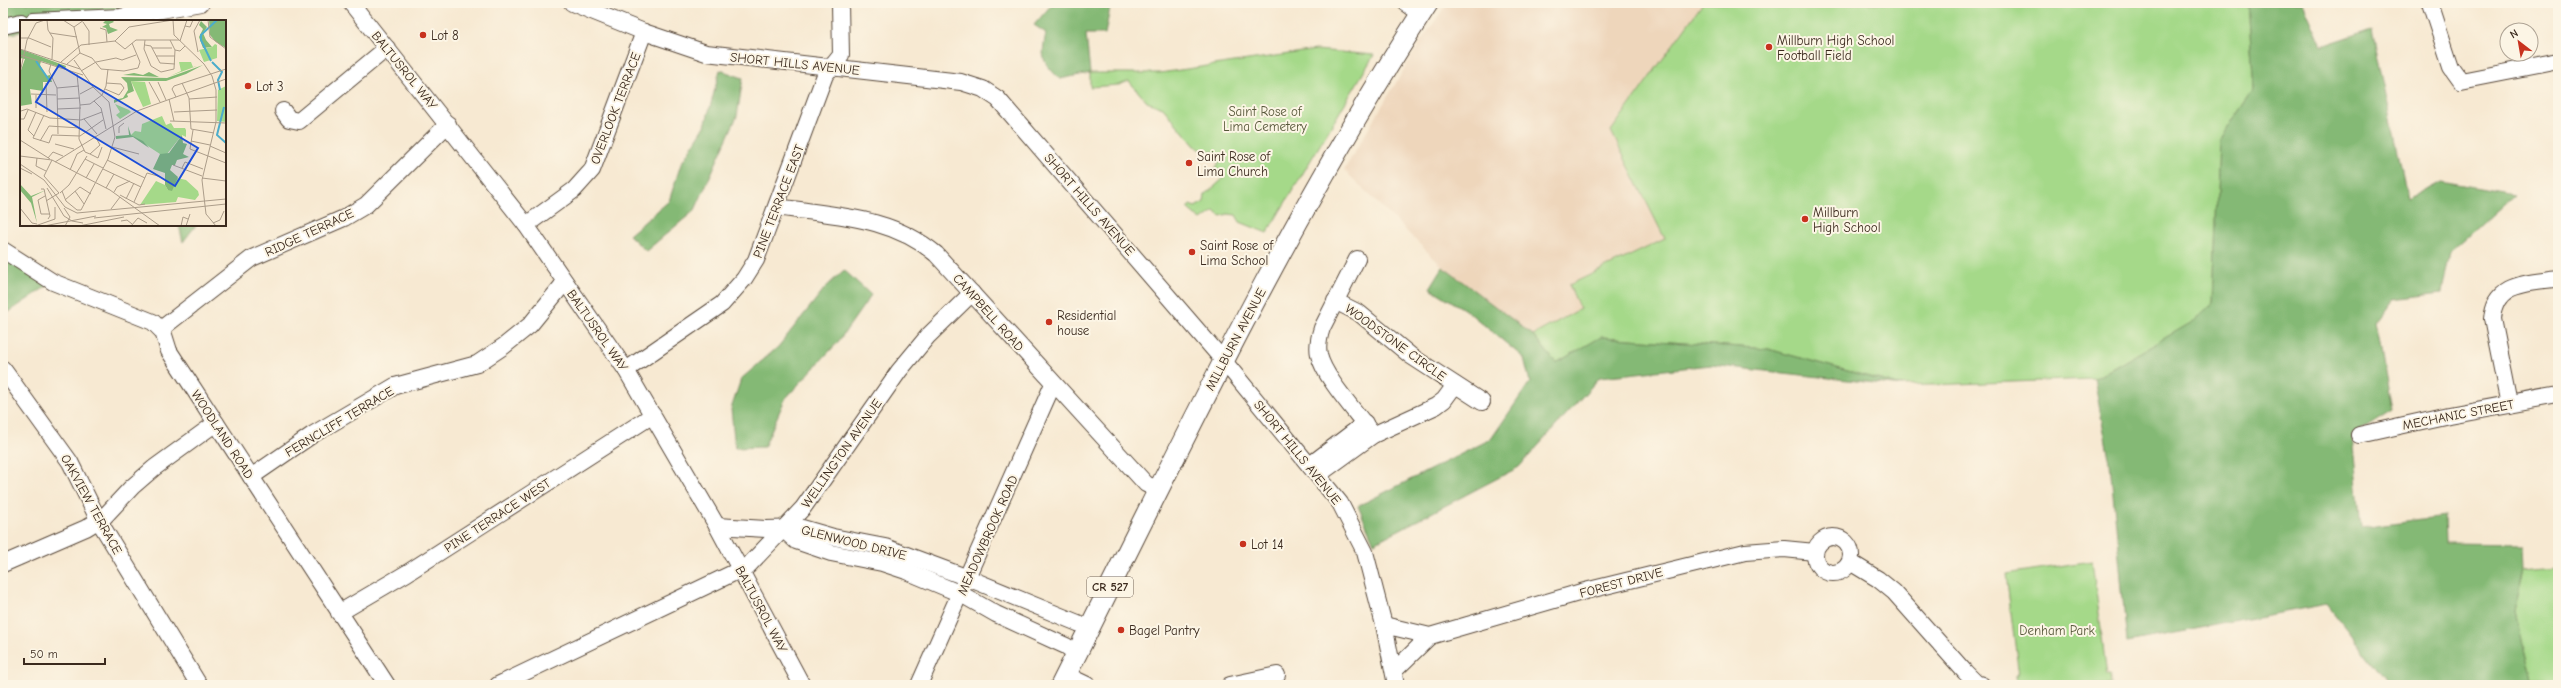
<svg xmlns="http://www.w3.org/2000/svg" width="2561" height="688" viewBox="0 0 2561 688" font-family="'Comic Neue',sans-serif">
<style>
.built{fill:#eed6bb}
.green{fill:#a5d989;stroke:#708254}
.forest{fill:#84b975;stroke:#60724a}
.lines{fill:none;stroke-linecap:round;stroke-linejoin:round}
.minor-casing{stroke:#574739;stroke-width:18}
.major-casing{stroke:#574739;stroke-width:22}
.minor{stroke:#fff;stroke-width:16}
.major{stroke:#fff;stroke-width:20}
.poi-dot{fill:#c8321e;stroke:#fcf5e5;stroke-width:1.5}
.labels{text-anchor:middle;stroke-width:4;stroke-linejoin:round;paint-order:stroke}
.shield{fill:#fcf5e5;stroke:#75675a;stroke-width:1}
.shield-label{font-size:12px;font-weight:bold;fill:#3b2a1e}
.poi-label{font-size:13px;fill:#3b2a1e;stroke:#fcf5e5;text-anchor:start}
.street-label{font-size:13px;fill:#3b2a1e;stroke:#fcf5e5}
.park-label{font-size:13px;fill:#565639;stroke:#fcf5e5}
.inset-river{fill:none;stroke:#4cadcb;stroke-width:2}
.inset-road{fill:none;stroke:#ac9d8a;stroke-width:1}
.view{fill:#1d4ed8;fill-opacity:0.15;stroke:#1d4ed8;stroke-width:2}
.inset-edge{fill:none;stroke:#3b2a1e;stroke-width:2}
</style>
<rect width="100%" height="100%" fill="#fcf5e5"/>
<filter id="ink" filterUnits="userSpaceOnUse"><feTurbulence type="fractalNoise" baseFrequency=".025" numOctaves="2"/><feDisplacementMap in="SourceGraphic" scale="8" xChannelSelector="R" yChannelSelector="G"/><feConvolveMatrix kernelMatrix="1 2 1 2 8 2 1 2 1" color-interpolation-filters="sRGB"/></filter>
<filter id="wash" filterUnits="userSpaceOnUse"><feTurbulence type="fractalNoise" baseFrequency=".012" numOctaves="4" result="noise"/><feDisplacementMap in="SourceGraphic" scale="16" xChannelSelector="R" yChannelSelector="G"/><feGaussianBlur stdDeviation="0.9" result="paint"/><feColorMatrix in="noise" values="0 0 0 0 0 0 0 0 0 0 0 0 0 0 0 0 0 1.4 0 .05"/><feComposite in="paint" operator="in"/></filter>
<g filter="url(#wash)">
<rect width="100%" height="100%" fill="#f7e9d2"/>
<path class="built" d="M1448 3H2165L1556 363 1533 335 1443 267 1344 170 1422 39Z"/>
<g class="green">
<path d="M1703 3H2248L2254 89 2219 140 2213 304 2195 321 2094 379 1902 386 1768 349 1602 337 1556 363 1533 335 1580 309 1569 285 1665 239 1611 131Z"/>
<path d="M1316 50 1374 55 1267 233 1240 222 1236 215 1228 214 1221 216 1214 211 1201 220 1187 208 1190 205 1195 207 1204 202 1205 195 1224 178 1216 168 1219 162 1213 151H1203L1195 146 1163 108 1147 102 1129 81 1119 85 1090 87V73H1160Z"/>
<path d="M2092 561 2107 675H2110L2111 685H2018L2017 676H2019L2006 574Z"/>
<path d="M2558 563V685H2531L2515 610 2524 566Z"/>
</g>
<g class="forest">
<path d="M3 3H119L121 17 21 21V32L3 35Z"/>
<path d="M1053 3H1111L1105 34H1086L1090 73 1060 79C1041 61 1041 58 1046 33L1034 25Z"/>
<path d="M2248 3H2303L2322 46 2372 29 2408 199 2440 181 2513 194 2450 251 2442 293 2394 299 2376 323 2392 410 2352 435 2361 527 2445 516 2446 543 2523 544 2524 566 2515 610 2531 685H2389L2327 604 2127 642 2110 463 2094 379 2194 321 2213 304 2219 140 2254 89Z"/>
<path d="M720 70 743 78 737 116 695 210 646 251 629 235 669 201 681 164 705 126Z"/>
<path d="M179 225H196L183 242Z"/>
<path d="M3 250 53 282 3 316Z"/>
<path d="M1443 267 1533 335 1556 363 1601 337 1768 349 1902 386 1711 365 1600 377 1519 467 1374 543 1358 506 1491 439 1530 382 1524 358 1467 311 1430 288Z"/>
<path d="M844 270 871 295 838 342 785 399 764 447 735 448 731 409 741 379 778 347 825 288Z"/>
</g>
</g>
<g filter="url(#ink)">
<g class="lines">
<defs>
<g id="minor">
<path d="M351 3 526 225 626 370 717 526 802 685"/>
<path d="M572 3 644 32 706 53 961 82 983 89 998 99 1223 360 1340 503 1365 552 1384 625 1396 685"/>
<path d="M1406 3 1421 14"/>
<path d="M2430 3 2451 67 2461 81 2558 62"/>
<path d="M33 21 121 17 201 3"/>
<path d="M3 26 21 22"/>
<path d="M283 111 289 119 299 121 387 48"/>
<path d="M778 207C834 216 891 216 936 254L1146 484 1159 490"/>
<path d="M526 225 574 190 592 170 644 32"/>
<path d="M3 250 53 282 153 322 163 332 169 351 387 685"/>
<path d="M1357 259 1322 328C1319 337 1317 346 1319 355 1324 378 1359 415 1373 435"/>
<path d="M1335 301 1359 313 1411 356 1482 402"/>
<path d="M161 329 252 258 344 218 366 205 448 124"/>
<path d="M3 369 70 462 99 521 199 685"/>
<path d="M626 370 722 304 744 279 756 260 825 75 841 55 840 3"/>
<path d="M2509 404 2492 319C2495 281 2528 284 2558 279"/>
<path d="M2359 435 2449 415 2558 395"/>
<path d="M1310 465 1365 423"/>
<path d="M1318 475 1373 435 1436 406 1444 400 1455 385"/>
<path d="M251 477 312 435 395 386 477 364 504 346 530 325 565 282"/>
<path d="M717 526 766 529 802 528 833 537 885 547 968 578 1090 628"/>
<path d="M783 529 796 541 831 553 882 563 906 571 961 594 996 614 1066 646 1077 654"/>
<circle cx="1833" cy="555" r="18"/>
<path d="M1850 562 1878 579 1894 592 1965 672 1976 683 1982 685"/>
<path d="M3 564 86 528 104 517 132 487 154 468 216 423"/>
<path d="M339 613 407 573 653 415"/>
<path d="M1384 625 1430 636 1585 591 1745 552 1784 549 1815 552"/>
<path d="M1394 671 1430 636"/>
<path d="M1066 675 1087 685"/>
<path d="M498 685 748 566 803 508 899 371 928 336 972 293"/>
<path d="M919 685 1053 384"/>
<path d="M1230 685 1277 675"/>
</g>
<path id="major" d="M1061 685C1177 454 1287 220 1428 3"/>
</defs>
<use href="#minor" class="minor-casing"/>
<use href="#major" class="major-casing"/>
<use href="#minor" class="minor"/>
<use href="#major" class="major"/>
</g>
</g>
<g class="poi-dot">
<circle cx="423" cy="35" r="4"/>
<circle cx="1769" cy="47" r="4"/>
<circle cx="248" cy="86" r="4"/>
<circle cx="1189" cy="163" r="4"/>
<circle cx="1805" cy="219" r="4"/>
<circle cx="1192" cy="252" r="4"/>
<circle cx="1049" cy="322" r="4"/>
<circle cx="1243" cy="544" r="4"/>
<circle cx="1121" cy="630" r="4"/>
</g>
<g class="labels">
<rect class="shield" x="1087" y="577" width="46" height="20" rx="3"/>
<g class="shield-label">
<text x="1110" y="591">CR 527</text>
</g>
<g class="poi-label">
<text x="431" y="40">Lot 8</text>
<text x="1777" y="45">Millburn High School<tspan x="1777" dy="15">Football Field</tspan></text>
<text x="256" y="91">Lot 3</text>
<text x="1197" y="161">Saint Rose of<tspan x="1197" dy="15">Lima Church</tspan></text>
<text x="1813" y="217">Millburn<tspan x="1813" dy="15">High School</tspan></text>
<text x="1200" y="250">Saint Rose of<tspan x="1200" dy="15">Lima School</tspan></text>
<text x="1057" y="320">Residential<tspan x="1057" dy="15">house</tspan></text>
<text x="1251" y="549">Lot 14</text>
<text x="1129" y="635">Bagel Pantry</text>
</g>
<g class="street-label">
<text transform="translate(795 63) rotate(6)" y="5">SHORT HILLS AVENUE</text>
<text transform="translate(405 70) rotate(51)" y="5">BALTUSROL WAY</text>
<text transform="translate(615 108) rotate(-69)" y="5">OVERLOOK TERRACE</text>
<text transform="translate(778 201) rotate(-69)" y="5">PINE TERRACE EAST</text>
<text transform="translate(1090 204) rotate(49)" y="5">SHORT HILLS AVENUE</text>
<text transform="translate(309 232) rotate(-25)" y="5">RIDGE TERRACE</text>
<text transform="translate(989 312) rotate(48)" y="5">CAMPBELL ROAD</text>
<text transform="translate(598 330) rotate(55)" y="5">BALTUSROL WAY</text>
<text transform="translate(1235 339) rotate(-62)" y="5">MILLBURN AVENUE</text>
<text transform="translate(1396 342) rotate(36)" y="5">WOODSTONE CIRCLE</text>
<text transform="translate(2458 414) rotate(-11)" y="5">MECHANIC STREET</text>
<text transform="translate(339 421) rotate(-31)" y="5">FERNCLIFF TERRACE</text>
<text transform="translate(223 434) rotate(57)" y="5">WOODLAND ROAD</text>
<text transform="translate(1298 452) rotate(51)" y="5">SHORT HILLS AVENUE</text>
<text transform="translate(841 453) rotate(-55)" y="5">WELLINGTON AVENUE</text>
<text transform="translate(92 504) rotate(61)" y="5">OAKVIEW TERRACE</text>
<text transform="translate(497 515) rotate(-33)" y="5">PINE TERRACE WEST</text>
<text transform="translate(987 535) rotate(-66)" y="5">MEADOWBROOK ROAD</text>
<text transform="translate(854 542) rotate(14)" y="5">GLENWOOD DRIVE</text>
<text transform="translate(1621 582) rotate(-15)" y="5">FOREST DRIVE</text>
<text transform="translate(762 609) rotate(62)" y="5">BALTUSROL WAY</text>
</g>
<g class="park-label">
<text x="1265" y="116">Saint Rose of<tspan x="1265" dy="15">Lima Cemetery</tspan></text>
<text x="2057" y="635">Denham Park</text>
</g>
</g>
<g transform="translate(20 20)">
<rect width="206" height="206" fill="#f7e9d2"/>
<path d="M195 24 197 25V38L184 42 179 30 192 27ZM159 42H171L173 47 177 46 150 56 161 51ZM111 61 125 62 131 84 123 87ZM206 66V102L197 101 198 70ZM95 84 109 90 111 92 100 99 96 95 100 92ZM142 96 146 105 151 103 154 108H165L166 110V117L162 115 147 134H140L111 115 115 111 121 112 122 104ZM157 158 166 160 178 171 179 175 175 180 158 177 156 182 120 185 136 161 145 165 148 170Z" fill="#a5d989"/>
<path d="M86 0H92L94 2 89 4 90 7 98 10 88 14 86 8 82 7 87 4 83 3ZM189 0H206V28L196 22 190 15ZM181 1 187 7 183 13 186 20 192 27 183 28 179 17 183 9 179 5ZM0 29 46 46 45 49 21 41 20 45 26 56 30 55 32 62H23V71L10 69 12 84 0 86V53L5 39 0 38ZM183 45 166 54 146 61H111L114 71 107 74 108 77 94 83V80L103 78 108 70 107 63 101 57 147 58ZM129 52 139 57 103 55 114 53 123 55ZM108 106 111 115 123 121 129 128 113 117 96 119V116L109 115ZM162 115 163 123 167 124 163 134 169 137 157 140 155 145H152L150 150 158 157 152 171 148 170 145 165V153L133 149 140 134 149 133ZM0 164 11 176 26 170 12 177 17 203 11 183 0 170Z" fill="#84b975"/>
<path class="inset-river" d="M16 41 29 60M191 41 181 20V15L197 0M192 42 202 52 198 60 200 70M204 87 197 115 206 123"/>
<path class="inset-road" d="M27 0 28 10 33 18 32 39M43 0 54 7 60 33M153 0 154 15 184 44 192 56 196 70V102L182 160 186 194 196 206M188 0 190 17 206 29M63 2 69 11V25M165 6 170 7 173 0M54 7 64 0M80 8 86 10 87 22M30 13 57 17M0 18H9L31 27M125 20 124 29 131 46 141 52 154 49 155 30 150 20M95 21 109 7 153 0M160 21 167 0M125 25 131 26 140 43 155 44M132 28H152M0 29 60 49M155 30 160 31 165 26M178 32 174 11 180 0M60 33 72 38 81 49 104 51 118 48 120 42 112 23M0 35 63 55M136 36H155M41 42 61 25 95 21 105 29 116 20H159M31 44 29 51 37 68 38 114M47 44 60 33M61 51 76 42 96 38 102 40 116 35M0 53 7 20 16 3 25 0M57 54 60 85 59 119 65 132 70 134 80 125 75 116M129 62 140 82M138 62 146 80M26 63 27 92M162 63 169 78 171 109 194 113M37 68 59 66M85 69 99 75 104 68 101 64 86 63M11 74 36 75M60 74 73 67M16 75V88M156 77 152 69 154 66 206 49M37 79 60 78M149 79 154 101M169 79 197 77M74 81 81 88 86 109M60 85 70 84 82 75 86 66 88 49M37 89 61 88M1 91 7 89 30 98 61 100 82 92M154 92 197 90M24 95 13 118 29 123 32 115 60 116 83 100M1 99H4L8 90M64 99 77 114M150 101 206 103M173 110 170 129 206 143M99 113V107L104 103M14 116 8 110 16 92M0 120 30 139M20 121 29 106 60 108M171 121 190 125M35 124 54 129M190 126 206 133M92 127 119 134M70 134 78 138 82 127M0 136 32 140 90 170 140 206M17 138 16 146 26 151M28 138 33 132 43 136M65 139 83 148M87 140 125 158M35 142 117 91 206 59M0 144 24 160 45 187 57 193 206 179M153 145 182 156M0 148 12 154M162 148 165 142 183 149M83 149 121 167M50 150 57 134 64 130M66 158 74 144M182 158 206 161M27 168 44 196 52 201 63 203M86 168 94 154M21 169H24L30 196 28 199M42 171 46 181 57 190H61L88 139 95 117 89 82 73 67 54 40M55 171 64 184M94 172 97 167 110 161M40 173 49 165 67 136M100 175 119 185 125 184M25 176 18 180 21 194H30M106 179 114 163M45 180 60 167 71 174M26 181 39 173 24 156 32 140M114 182 127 153 138 156M0 188 12 203 17 204M44 188 50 197 45 206M91 189 100 177M74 198 206 184M101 201 107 200 112 204M193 203 200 200 204 191M15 206 35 199V187M24 206 76 196M59 206 104 197M111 206 118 198 127 203M161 206 163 197 168 199M166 206 170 194"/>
<path class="view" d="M39 45 178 128 155 166 16 82Z"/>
<rect width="206" height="206" class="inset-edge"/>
</g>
<rect width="2561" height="688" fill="none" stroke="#fcf5e5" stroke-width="16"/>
<g transform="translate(2519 42) rotate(329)"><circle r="19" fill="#fcf5e5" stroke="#afa495"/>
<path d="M0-3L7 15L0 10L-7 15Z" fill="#c8321e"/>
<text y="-6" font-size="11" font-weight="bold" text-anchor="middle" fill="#3b2a1e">N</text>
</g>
<path d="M24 658v6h81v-6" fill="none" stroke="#3b2a1e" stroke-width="2"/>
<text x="30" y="658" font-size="12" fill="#3b2a1e" stroke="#fcf5e5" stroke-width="3" paint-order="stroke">50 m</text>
</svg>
